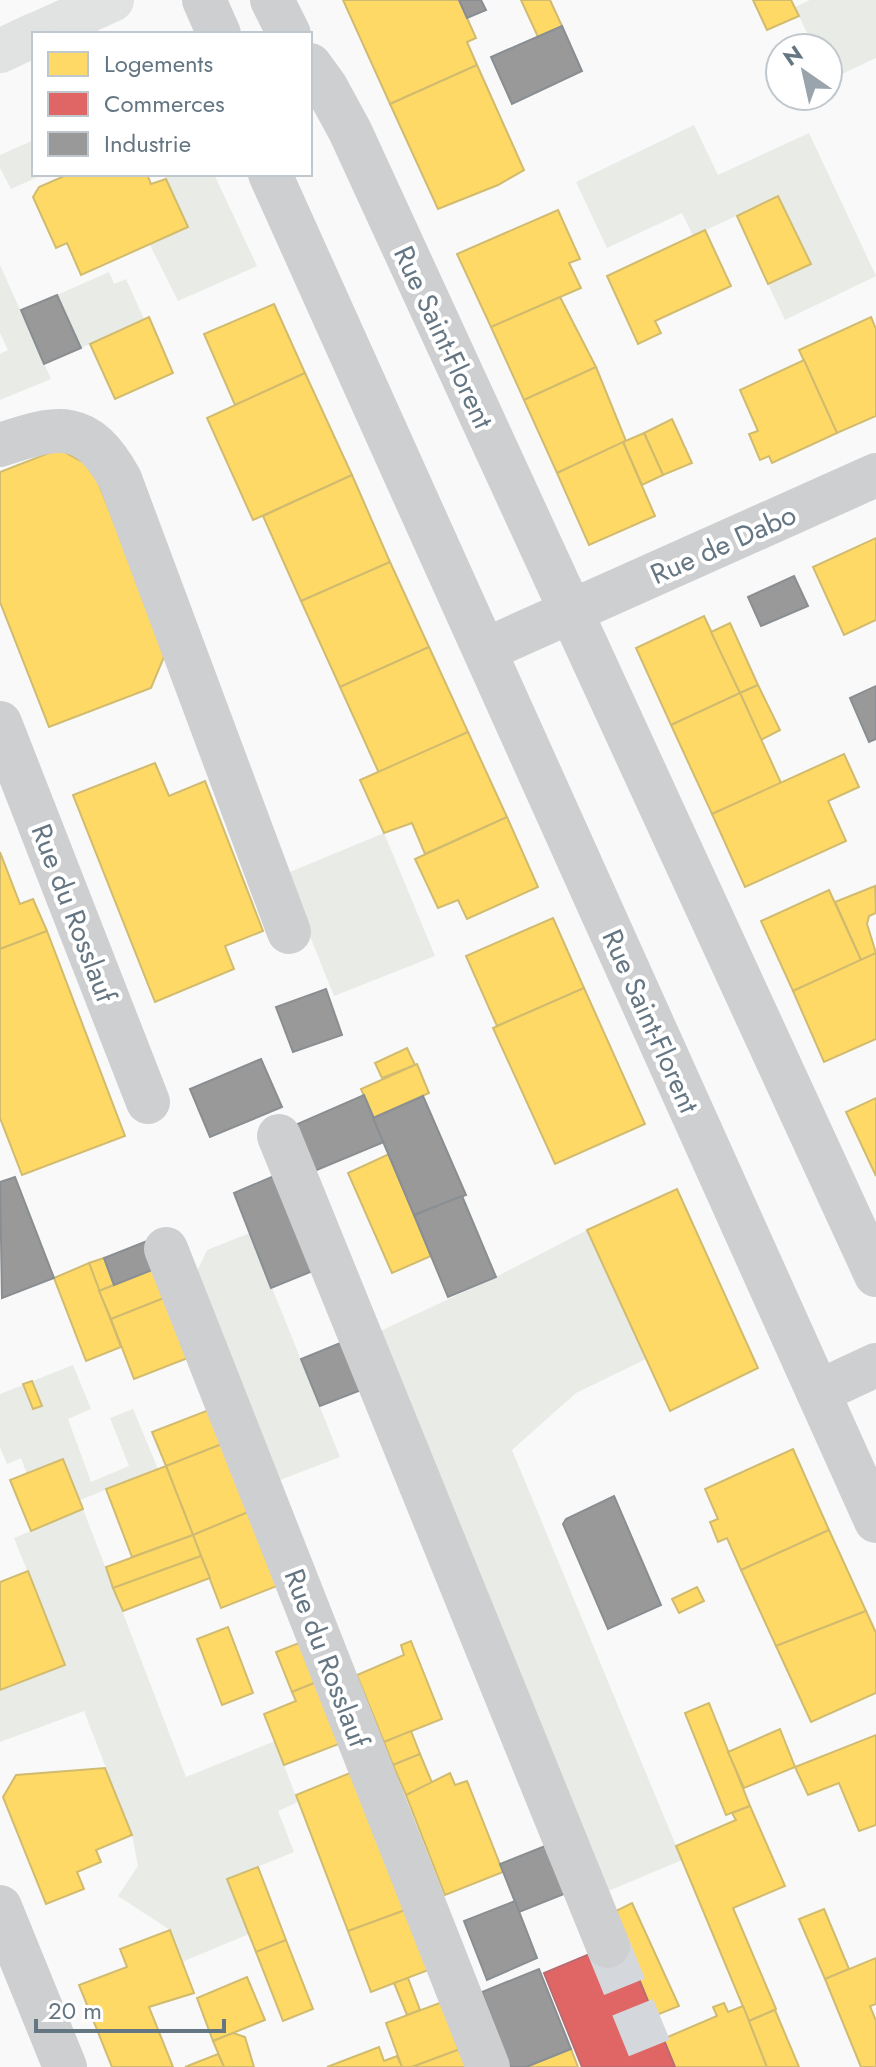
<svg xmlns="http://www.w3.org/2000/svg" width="876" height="2067" viewBox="0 0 876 2067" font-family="Jost,sans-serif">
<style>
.green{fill:#e8ebe6}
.homes{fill:#ffd966;stroke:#d1bb6f;stroke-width:2}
.shops{fill:#e06666;stroke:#bb6b6f;stroke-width:2}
.industry{fill:#999;stroke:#898e92;stroke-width:2}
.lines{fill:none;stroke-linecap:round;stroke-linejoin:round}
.minor-tunnel{stroke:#d4d8dc;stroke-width:44;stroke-dasharray:44 22;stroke-linecap:butt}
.minor{stroke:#cecfd0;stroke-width:44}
.major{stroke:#e1e2e2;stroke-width:44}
.labels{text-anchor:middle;stroke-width:8;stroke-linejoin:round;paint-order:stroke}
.street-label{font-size:28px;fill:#657683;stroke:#fff}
</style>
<rect width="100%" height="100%" fill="#f9f9f9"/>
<g class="green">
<path d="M810 0H876V58L829 80 828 48H814L795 7Z"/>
<path d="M694 125 718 175 809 133 876 276 785 320 768 284 811 263 779 196 693 236 682 213 607 248 576 182Z"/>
<path d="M34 140V174H44L11 189 0 168V155Z"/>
<path d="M163 174H214L257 266 178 301 150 245 187 227Z"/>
<path d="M0 265 51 379 0 400V354L8 350 0 333Z"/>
<path d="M109 272 114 284 126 279 144 319 81 348 57 295Z"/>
<path d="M384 833 435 956 334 996 285 874Z"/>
<path d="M587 1230 646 1359 576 1393 512 1450 682 1860 606 1892 378 1332 496 1277Z"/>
<path d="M250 1233 340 1457 280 1480 197 1271 207 1250Z"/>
<path d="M73 1365 91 1409 68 1419 91 1482 129 1466 110 1418 133 1409 158 1469 80 1500 63 1459 27 1474 21 1458 7 1464 0 1447V1394Z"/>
<path d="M83 1509 186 1777 275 1741 298 1802 278 1811 294 1852 228 1879 249 1934 182 1962 170 1930 118 1896 138 1866 132 1835 84 1711 0 1742V1690L65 1665 14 1538Z"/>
</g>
<g class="homes">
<path d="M343 0H459L476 38 467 42 477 65 390 104Z"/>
<path d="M521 0H550L562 26 538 37Z"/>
<path d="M753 0H791L799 16 767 30Z"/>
<path d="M477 65 524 170 498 185 438 209 390 104Z"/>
<path d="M69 174H147L151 184 166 179 188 227 81 275 67 243 56 248 33 197 39 187Z"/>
<path d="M778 196 811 264 768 284 737 216Z"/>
<path d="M558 210 580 259 569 263 581 288 491 327 457 254Z"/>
<path d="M705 230 731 286 655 321 661 333 638 344 607 276Z"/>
<path d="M560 297 596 367 524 400 491 327Z"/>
<path d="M274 304 305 373 235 405 204 334Z"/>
<path d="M149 317 173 373 115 399 90 344Z"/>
<path d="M871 317 876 329V416L837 433 799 350Z"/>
<path d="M804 360 837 433 772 463 769 456 760 460 749 434 758 431 740 390Z"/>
<path d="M596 367 626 441 557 473 524 400Z"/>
<path d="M305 373 352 475 253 520 207 418Z"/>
<path d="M672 419 692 463 663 475 644 433Z"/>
<path d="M644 433 663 475 642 485 623 442Z"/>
<path d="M623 442 655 516 589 545 557 473Z"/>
<path d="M59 449 92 467 166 652 151 688 49 727 0 602V472Z"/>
<path d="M352 475 390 562 301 601 263 516Z"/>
<path d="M876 538V620L844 635 813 567Z"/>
<path d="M390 562 429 647 340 687 301 601Z"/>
<path d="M704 616 740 693 671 725 636 648Z"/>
<path d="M730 623 758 685 740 693 711 632Z"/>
<path d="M429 647 468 732 379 773 340 687Z"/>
<path d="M758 685 780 730 761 740 740 693Z"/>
<path d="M740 693 781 783 712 814 671 725Z"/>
<path d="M468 732 507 817 425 854 412 823 384 833 360 780Z"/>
<path d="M844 754 859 787 828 801 846 841 745 887 712 814Z"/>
<path d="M155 763 169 796 205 781 263 931 225 946 234 969 155 1002 73 795Z"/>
<path d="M507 817 538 887 467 919 458 900 438 908 415 859Z"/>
<path d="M0 852 20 904 33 899 47 931 0 949Z"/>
<path d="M875 886 876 913 869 916 867 924 876 953 861 960 835 902Z"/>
<path d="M829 890 861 960 793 991 761 921Z"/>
<path d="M553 918 584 988 497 1026 466 956Z"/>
<path d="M47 931 125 1136 22 1175 0 1118V949Z"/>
<path d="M876 953V1039L824 1062 793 991Z"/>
<path d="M584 988 645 1124 555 1164 493 1028Z"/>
<path d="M407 1048 415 1065 382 1078 375 1063Z"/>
<path d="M417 1064 429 1093 373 1118 361 1089Z"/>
<path d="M876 1098V1176L846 1112Z"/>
<path d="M389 1154 431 1256 392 1273 348 1173Z"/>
<path d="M677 1189 758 1368 670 1411 587 1230Z"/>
<path d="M104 1258 114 1285 99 1291 89 1263Z"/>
<path d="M89 1263 121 1347 86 1361 54 1278Z"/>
<path d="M157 1268 169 1296 111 1319 99 1291Z"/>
<path d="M169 1296 193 1356 134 1379 111 1319Z"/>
<path d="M32 1381 42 1406 33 1409 23 1384Z"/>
<path d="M214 1408 227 1442 166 1466 152 1432Z"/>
<path d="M227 1442 253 1510 193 1535 166 1466Z"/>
<path d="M793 1449 829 1530 741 1570 727 1538 718 1542 710 1522 718 1519 705 1489Z"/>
<path d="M63 1459 83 1509 31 1531 10 1480Z"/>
<path d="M166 1466 193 1535 132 1557 106 1489Z"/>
<path d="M253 1510 282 1584 221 1608 193 1535Z"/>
<path d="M829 1530 866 1611 776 1646 741 1570Z"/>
<path d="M193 1535 201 1556 113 1588 106 1567Z"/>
<path d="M201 1556 210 1578 123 1611 113 1588Z"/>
<path d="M28 1571 65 1665 0 1690V1582Z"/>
<path d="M697 1587 704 1601 679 1613 672 1599Z"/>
<path d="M866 1611 876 1633V1693L811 1722 776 1646Z"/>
<path d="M228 1627 253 1693 222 1705 197 1639Z"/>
<path d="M304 1641 319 1681 292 1692 276 1652Z"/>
<path d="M411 1641 442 1719 384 1742 357 1675 404 1655 401 1645Z"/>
<path d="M319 1681 344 1742 284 1765 264 1714 296 1701 292 1692Z"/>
<path d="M709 1703 750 1806 726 1815 685 1713Z"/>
<path d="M780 1729 795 1767 744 1788 728 1752Z"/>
<path d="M411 1731 420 1754 393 1765 384 1742Z"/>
<path d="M876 1735V1825L859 1831 839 1783 808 1795 795 1767Z"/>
<path d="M420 1754 433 1785 406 1795 393 1765Z"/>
<path d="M105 1768 132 1835 96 1850 101 1862 77 1872 84 1889 46 1904 3 1797 16 1775Z"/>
<path d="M355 1771 408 1909 348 1931 296 1795Z"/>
<path d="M450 1773 455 1785 467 1781 503 1872 445 1895 406 1795Z"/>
<path d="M750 1806 785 1886 733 1908 776 2009 749 2021 676 1846 736 1820 732 1813Z"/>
<path d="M258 1867 286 1940 256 1952 227 1879Z"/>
<path d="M632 1903 679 2006 654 2016 612 1913Z"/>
<path d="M408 1909 431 1969 371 1992 348 1931Z"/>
<path d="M824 1909 849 1969 825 1979 799 1919Z"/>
<path d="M170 1930 194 1993 149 2007 173 2067H112L79 1985 127 1967 120 1949Z"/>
<path d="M286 1940 313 2009 283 2021 256 1952Z"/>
<path d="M876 1958V2004L870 2006 876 2021V2067H861L825 1979Z"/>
<path d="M247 1977 265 2020 213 2041 197 1998Z"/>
<path d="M408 1978 420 2010 407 2015 394 1983Z"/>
<path d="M445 2001 463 2048 412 2067H402L386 2023Z"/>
<path d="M724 2003 728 2012 743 2006 767 2067H675L663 2039 717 2016 713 2007Z"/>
<path d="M775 2010 799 2067H767L749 2021Z"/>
<path d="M233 2033 245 2037 254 2067H224L213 2041Z"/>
<path d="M379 2047 384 2061 397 2056 402 2067H327Z"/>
<path d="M463 2048 470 2067H412Z"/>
<path d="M571 2049 578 2067H526Z"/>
<path d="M218 2054 224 2067H185Z"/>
</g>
<path class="shops" d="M623 1940 675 2067H582L544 1973Z"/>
<g class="industry">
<path d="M459 0H481L486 10 467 18Z"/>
<path d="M562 26 582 71 512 104 491 57Z"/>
<path d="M57 295 81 348 44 364 21 310Z"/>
<path d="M794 576 808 606 761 626 748 597Z"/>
<path d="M876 686V739L869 742 850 698Z"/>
<path d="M326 989 342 1035 293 1052 276 1007Z"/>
<path d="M261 1059 282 1107 210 1137 190 1089Z"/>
<path d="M364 1095 384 1142 312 1172 293 1126Z"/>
<path d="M423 1096 466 1195 414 1215 373 1118Z"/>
<path d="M281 1173 320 1268 271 1288 234 1193Z"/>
<path d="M15 1177 54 1278 2 1298 0 1182Z"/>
<path d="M462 1196 496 1277 448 1297 414 1215Z"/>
<path d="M147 1241 157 1268 114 1285 104 1258Z"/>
<path d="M350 1339 369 1387 320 1406 301 1359Z"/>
<path d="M614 1496 661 1605 608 1629 563 1524 566 1519Z"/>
<path d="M550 1844 569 1892 519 1912 500 1864Z"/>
<path d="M515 1901 537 1958 487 1980 464 1921Z"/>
<path d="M539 1969 571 2049 526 2067H510L482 1992Z"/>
</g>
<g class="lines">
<path class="minor-tunnel" d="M608 1946 657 2067"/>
<g class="minor">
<path d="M204 0 219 34"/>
<path d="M272 0 289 34"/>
<path d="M310 65 326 87 350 131 876 1275"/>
<path d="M270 174 876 1521"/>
<path d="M0 445C59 425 87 419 120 479L289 932"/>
<path d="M485 650 876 475"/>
<path d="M0 723 148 1102"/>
<path d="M279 1136 608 1946"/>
<path d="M166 1249 488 2067"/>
<path d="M818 1392 876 1365"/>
<path d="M0 1907 65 2067"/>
</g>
<g class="major">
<path d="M37 34 112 0"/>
<path d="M0 51 34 35"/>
</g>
</g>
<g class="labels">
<g class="street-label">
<text transform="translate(444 337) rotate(65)" y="10">Rue Saint-Florent</text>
<text transform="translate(723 544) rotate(-24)" y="10">Rue de Dabo</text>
<text transform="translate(74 913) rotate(69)" y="10">Rue du Rosslauf</text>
<text transform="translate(651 1021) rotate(66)" y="10">Rue Saint-Florent</text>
<text transform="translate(327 1658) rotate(69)" y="10">Rue du Rosslauf</text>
</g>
</g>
<rect x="32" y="32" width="280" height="144" fill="#ffffff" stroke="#c1c8cd" stroke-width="2"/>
<rect x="48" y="52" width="40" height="24" fill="#ffd966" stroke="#c1c8cd" stroke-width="2"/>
<text x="104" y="72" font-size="24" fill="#657683">Logements</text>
<rect x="48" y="92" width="40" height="24" fill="#e06666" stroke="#c1c8cd" stroke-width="2"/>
<text x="104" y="112" font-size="24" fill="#657683">Commerces</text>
<rect x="48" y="132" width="40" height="24" fill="#999999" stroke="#c1c8cd" stroke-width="2"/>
<text x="104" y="152" font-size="24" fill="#657683">Industrie</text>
<g transform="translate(804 72) rotate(326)"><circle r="38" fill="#ffffff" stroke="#c1c8cd" stroke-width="2"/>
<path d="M0-6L14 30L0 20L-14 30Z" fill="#99a4ac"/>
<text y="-12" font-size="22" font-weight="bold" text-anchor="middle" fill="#657683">N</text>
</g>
<path d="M36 2019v12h188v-12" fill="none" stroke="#657683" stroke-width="4"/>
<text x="48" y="2019" font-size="24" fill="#657683" stroke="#ffffff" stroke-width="6" paint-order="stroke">20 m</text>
</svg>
